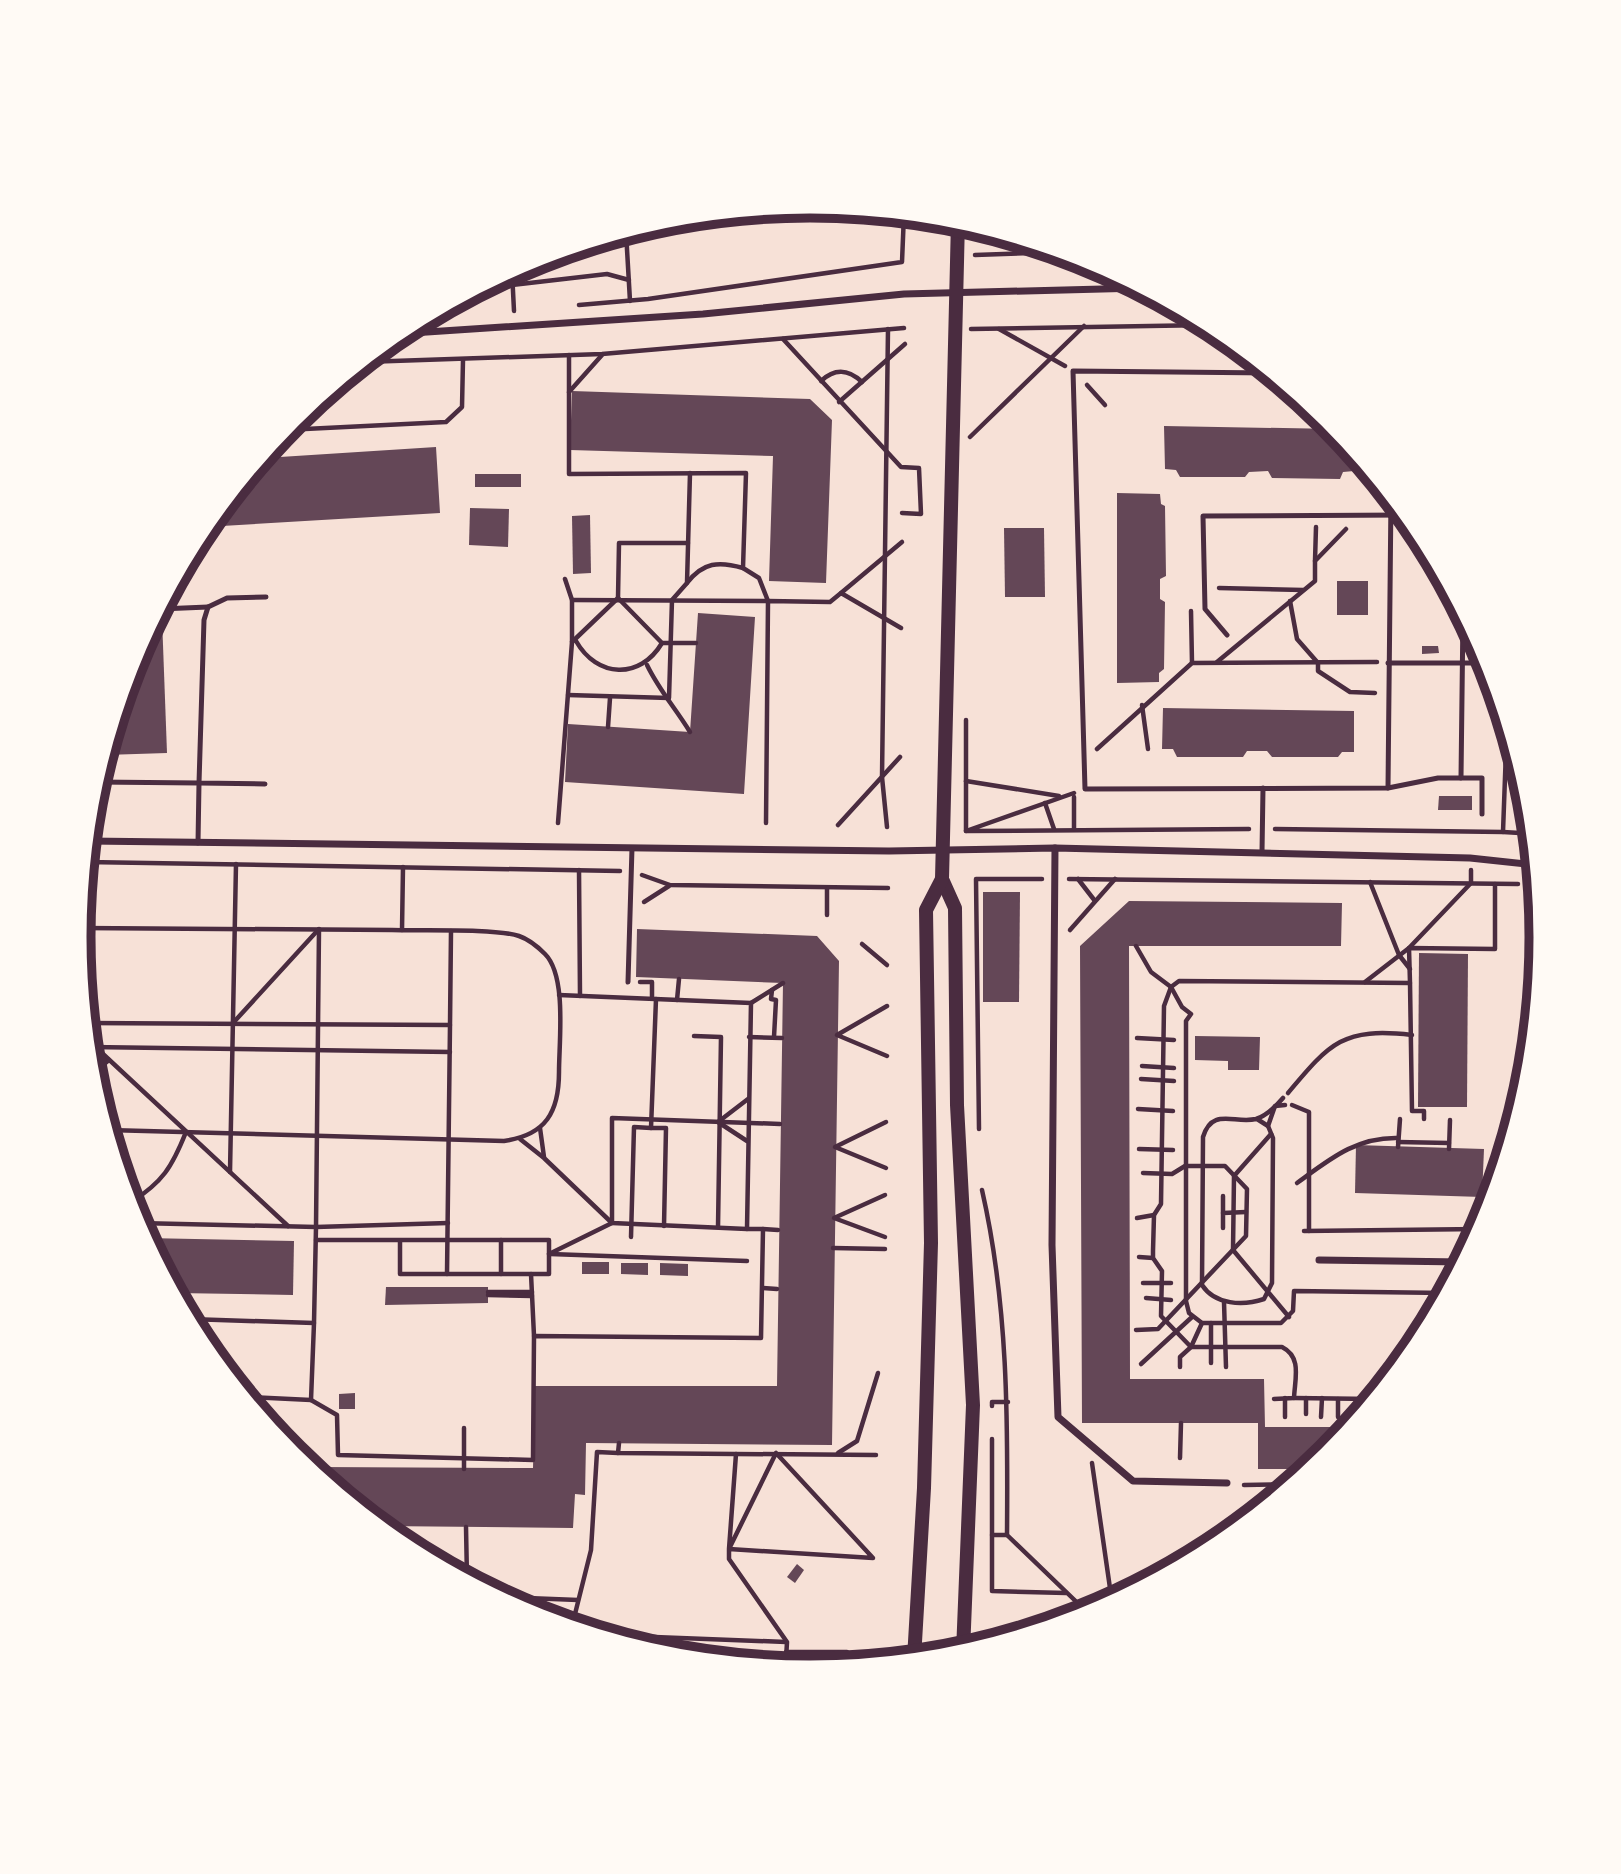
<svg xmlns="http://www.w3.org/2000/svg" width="1621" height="1874" viewBox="0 0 1621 1874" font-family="'Nunito Sans',sans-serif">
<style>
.building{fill:#644757}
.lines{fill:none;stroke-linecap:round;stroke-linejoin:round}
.path{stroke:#4a2c40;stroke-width:4.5}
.service{stroke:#4a2c40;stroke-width:5}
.minor{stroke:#4a2c40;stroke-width:7}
.secondary{stroke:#4a2c40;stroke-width:14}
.rim{fill:none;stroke:#4a2c40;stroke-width:9}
</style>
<rect width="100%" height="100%" fill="#f7e1d7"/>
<g class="building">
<path d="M572 391 810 399 832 420 826 583 769 581 773 456 570 450Z"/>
<path d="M1164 426 1336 429 1354 452V471L1343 472 1340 479 1272 478 1268 471 1249 472 1245 477H1180L1176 470 1165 469Z"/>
<path d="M280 436V457L436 447 440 513 205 527Z"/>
<rect x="475" y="474" width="46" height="13"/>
<path d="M1117 493 1160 494 1161 504 1165 506 1166 576 1160 579V599L1165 602 1164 669 1159 673V682L1117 683Z"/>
<path d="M470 508 509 509 508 547 469 545Z"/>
<path d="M590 515 591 573 573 574 572 516Z"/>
<path d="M1004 528H1044L1045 597H1005Z"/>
<rect x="1337" y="581" width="31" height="34"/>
<path d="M698 613 755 617 744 794 565 782 568 724 690 732Z"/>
<path d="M155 618H162L167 753 105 755 135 657Z"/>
<path d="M1422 646H1438L1439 653 1422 654Z"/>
<path d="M1163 708 1354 711V752H1342L1338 757H1272L1267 751H1247L1243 757H1177L1173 749H1162Z"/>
<path d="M1439 796H1472V810H1438Z"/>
<path d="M983 892H1020L1019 1002H983Z"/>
<path d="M1129 901 1342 903 1341 946H1129L1130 1379H1264L1265 1427H1351L1328 1455 1310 1469H1258V1423H1082L1080 946Z"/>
<path d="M637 929 817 936 839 961 832 1445 586 1443 585 1495 575 1494 573 1528 381 1526 318 1475V1467L533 1468 535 1386H777L783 983 636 977Z"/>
<path d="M1419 953 1468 954 1467 1107H1418Z"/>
<path d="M1195 1036 1260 1037 1259 1070H1228V1061L1195 1060Z"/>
<path d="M1356 1145 1484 1149 1482 1197 1355 1193Z"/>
<path d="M146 1238 294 1241 293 1295 175 1293Z"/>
<rect x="582" y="1262" width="27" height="12"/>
<path d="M621 1263H648V1275L621 1274Z"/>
<path d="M660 1263 688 1264V1276L660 1275Z"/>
<path d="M386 1287H488V1303L385 1305Z"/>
<path d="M355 1393V1409H339V1394Z"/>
<path d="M797 1564 804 1570 795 1583 787 1577Z"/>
</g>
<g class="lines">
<g class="path">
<path d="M626 232 630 301"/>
<path d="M975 255 1061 252"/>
<path d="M512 271 514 311"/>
<path d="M512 285 607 274 629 280"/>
<path d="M579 305 648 299 902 262 904 214"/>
<path d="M971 329 1209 325"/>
<path d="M999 329 1065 366"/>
<path d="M783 339 901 467 919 468 921 514 902 513"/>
<path d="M569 355V474L746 473 743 568 759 578 768 601 572 600"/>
<path d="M364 362 602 354 904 328"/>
<path d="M821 381C835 368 848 369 862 382"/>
<path d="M1087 385 1105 405"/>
<path d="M569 392 602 355"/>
<path d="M839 402 905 344"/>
<path d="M285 430 446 422 462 407 463 360"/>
<path d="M970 437 1084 326"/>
<path d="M1315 561 1316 527"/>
<path d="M687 583C703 562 719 561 743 568"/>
<path d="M1219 588 1303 590"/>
<path d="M841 593 902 542"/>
<path d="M618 598 619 543H688"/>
<path d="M1290 601 1297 639 1318 663V671L1350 692 1375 693"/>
<path d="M1191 611 1192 663"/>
<path d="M576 641C597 678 640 680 662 643"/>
<path d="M572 642 618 598 662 643H696"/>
<path d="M1217 662 1315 581V561L1346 529"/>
<path d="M647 665C659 690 676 709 690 732"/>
<path d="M568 695 669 698 672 600 687 583 690 473"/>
<path d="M1142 705 1148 749"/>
<path d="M608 727 610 698"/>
<path d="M1097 749 1192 663 1377 662"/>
<path d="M966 781 1059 796"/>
<path d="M1074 793 966 831 1249 829"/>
<path d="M1045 803 1054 829"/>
<path d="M558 823 572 642V600L565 579"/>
<path d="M766 823 768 601 830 602 841 593 901 628"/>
<path d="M838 825 900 757"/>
<path d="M887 827 882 777 888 329"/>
<path d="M1074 829V797"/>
<path d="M1275 829 1503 832 1507 723"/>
<path d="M966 831V720"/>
<path d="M1503 832 1520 833"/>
<path d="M86 862 620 871"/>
<path d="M579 870 580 996"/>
<path d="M642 875 670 885 888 888"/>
<path d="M1069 879 1518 884"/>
<path d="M1078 879 1095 901"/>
<path d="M1370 882 1399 955 1410 969"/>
<path d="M827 889V915"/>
<path d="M644 902 669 886"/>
<path d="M80 928C184 928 288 929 392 930 421 931 495 928 519 936 528 939 538 947 545 954 567 976 559 1041 559 1072 559 1112 546 1135 504 1141L108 1130"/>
<path d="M319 929 316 1227 448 1223"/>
<path d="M402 930 403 867"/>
<path d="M1070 930 1115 879"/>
<path d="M862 944 887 965"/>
<path d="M1136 946 1151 972 1171 987 1182 1007 1191 1014 1186 1021V1301L1189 1313 1202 1323H1281L1293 1311 1294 1291 1446 1293"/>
<path d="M640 982H652V998"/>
<path d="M1365 982 1409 948 1471 883V870"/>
<path d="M1410 983 1412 1111H1424V1119"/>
<path d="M772 990 771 999 776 1000 774 1037"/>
<path d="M677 1000 679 979"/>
<path d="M751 1003 783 983"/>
<path d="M87 1023 450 1025 447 1274"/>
<path d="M233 1023 318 930"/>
<path d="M450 1025 451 931"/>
<path d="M694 1036 721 1037 718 1227"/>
<path d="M749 1037 782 1038"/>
<path d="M1137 1038 1174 1040"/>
<path d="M89 1041 288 1226"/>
<path d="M90 1047 450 1052"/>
<path d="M887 1056 837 1035 887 1006"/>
<path d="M1142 1066 1174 1068"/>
<path d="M92 1074 109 1060"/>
<path d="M1141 1079 1174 1081"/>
<path d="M1288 1093C1330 1043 1343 1027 1412 1035"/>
<path d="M1292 1105 1309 1112V1231"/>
<path d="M1138 1109 1173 1111"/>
<path d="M1257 1119 1268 1126 1273 1138 1272 1283 1264 1299C1243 1306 1215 1305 1202 1285L1203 1137C1212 1107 1234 1124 1256 1119 1266 1116 1277 1105 1283 1098"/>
<path d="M1268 1126 1275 1106 1285 1105"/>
<path d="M540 1128 544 1157"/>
<path d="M651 1128H666L664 1226"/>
<path d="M979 1129 976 879H1042"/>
<path d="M1271 1134 1234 1176 1233 1250 1289 1317"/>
<path d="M520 1139 544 1158 612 1223 747 1229"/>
<path d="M747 1141 718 1122 748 1099"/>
<path d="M1398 1142 1449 1143"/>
<path d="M1398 1147 1400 1119"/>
<path d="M1139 1149 1173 1150"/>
<path d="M1449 1149 1450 1120"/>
<path d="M886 1168 835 1147 886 1122"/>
<path d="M230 1172 236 864"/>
<path d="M1297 1183C1330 1159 1356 1137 1398 1138"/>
<path d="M982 1190C1008 1304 1008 1419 1007 1535L1089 1614"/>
<path d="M1223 1196V1213"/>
<path d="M130 1203C163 1182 172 1167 186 1132"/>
<path d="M1137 1218 1154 1215"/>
<path d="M138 1223 316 1227 314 1323 189 1319"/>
<path d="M1223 1228V1213L1246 1212"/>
<path d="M763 1229 778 1230"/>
<path d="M1304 1231 1480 1229"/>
<path d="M631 1237 634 1127 651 1128 656 999"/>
<path d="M885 1237 834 1218 885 1195"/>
<path d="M316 1240H400V1274H549V1240H400"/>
<path d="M501 1240V1274"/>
<path d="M833 1248 885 1249"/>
<path d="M549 1254 612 1223V1118L780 1124"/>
<path d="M550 1254 747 1261"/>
<path d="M1139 1257 1153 1258"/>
<path d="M531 1274 534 1336"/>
<path d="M1143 1283H1171"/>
<path d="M763 1288 777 1289"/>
<path d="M488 1292H532"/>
<path d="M488 1295 532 1296"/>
<path d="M1146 1298 1171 1300"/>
<path d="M1224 1302 1226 1367"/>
<path d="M1136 1330 1158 1329 1246 1236 1247 1189 1225 1166H1185L1172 1174 1143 1173"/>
<path d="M1211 1363V1323"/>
<path d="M1141 1364 1192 1317"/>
<path d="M1180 1367V1357L1191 1347 1202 1323"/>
<path d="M225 1371 234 1372V1382"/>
<path d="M246 1397 311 1400 314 1323"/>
<path d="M1285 1398V1417"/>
<path d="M1294 1398 1373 1399"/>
<path d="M1306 1398V1414"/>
<path d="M1274 1399 1294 1398C1295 1378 1302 1357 1282 1347H1191L1161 1316 1162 1271 1153 1258V1251L1154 1215 1161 1204 1164 1006 1171 987 1179 981 1410 983 1409 948 1495 949V884"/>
<path d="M311 1400 337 1415 338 1455 533 1460 534 1336 761 1338 763 1229H747L751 1003 559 995"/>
<path d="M992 1406V1402H1008"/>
<path d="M1321 1417 1322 1398"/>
<path d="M1338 1417V1399"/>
<path d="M464 1428V1469"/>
<path d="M992 1439V1591L1066 1593"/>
<path d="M619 1443 618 1453 876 1455"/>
<path d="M838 1453 857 1441 878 1373"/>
<path d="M1180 1458 1181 1423"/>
<path d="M1092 1463 1112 1602"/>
<path d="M1244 1485 1291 1484"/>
<path d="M466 1527 467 1579"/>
<path d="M992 1535H1007"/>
<path d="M501 1597 578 1600"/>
<path d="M572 1626 591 1550 597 1452 618 1453"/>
<path d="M603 1635 786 1642"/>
<path d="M786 1652H847"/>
<path d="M702 1658 786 1659 787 1642 729 1559V1549L873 1558 776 1453 729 1549 736 1454"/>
</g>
<g class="service">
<path d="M1254 359 1255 373"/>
<path d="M1271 373 1073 371 1085 789 1388 788 1391 496"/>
<path d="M160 609 208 607"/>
<path d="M1227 635 1205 609 1203 516 1406 515"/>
<path d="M1388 663H1489"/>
<path d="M1461 778H1482V814"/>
<path d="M96 782 199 783 198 843"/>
<path d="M265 784 199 783 204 620 208 607 227 598 266 597"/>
<path d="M1388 788 1438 778H1461L1463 614"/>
<path d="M1262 852 1263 788"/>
<path d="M628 982 632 848"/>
</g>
<g class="minor">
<path d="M397 334 703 314 904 294 1141 288"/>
<path d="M88 841 889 851 1055 848 1470 858 1535 865"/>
<path d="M1055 848 1052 1245 1058 1417 1133 1481 1227 1483"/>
<path d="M1527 1084 1531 825"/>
<path d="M1319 1260 1463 1262"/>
</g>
<g class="secondary">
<path d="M942 879 955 908 957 1105 973 1405 963 1652"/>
<path d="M914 1659 924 1488 931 1243 926 910 942 879 958 221"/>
</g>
</g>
<path d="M0 0H1621V1874H0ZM91 937a719 719 0 1 1 1438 0a719 719 0 1 1-1438 0Z" fill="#fffaf5" fill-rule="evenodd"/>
<path class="rim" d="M91 937a719 719 0 1 1 1438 0a719 719 0 1 1-1438 0Z"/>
</svg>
